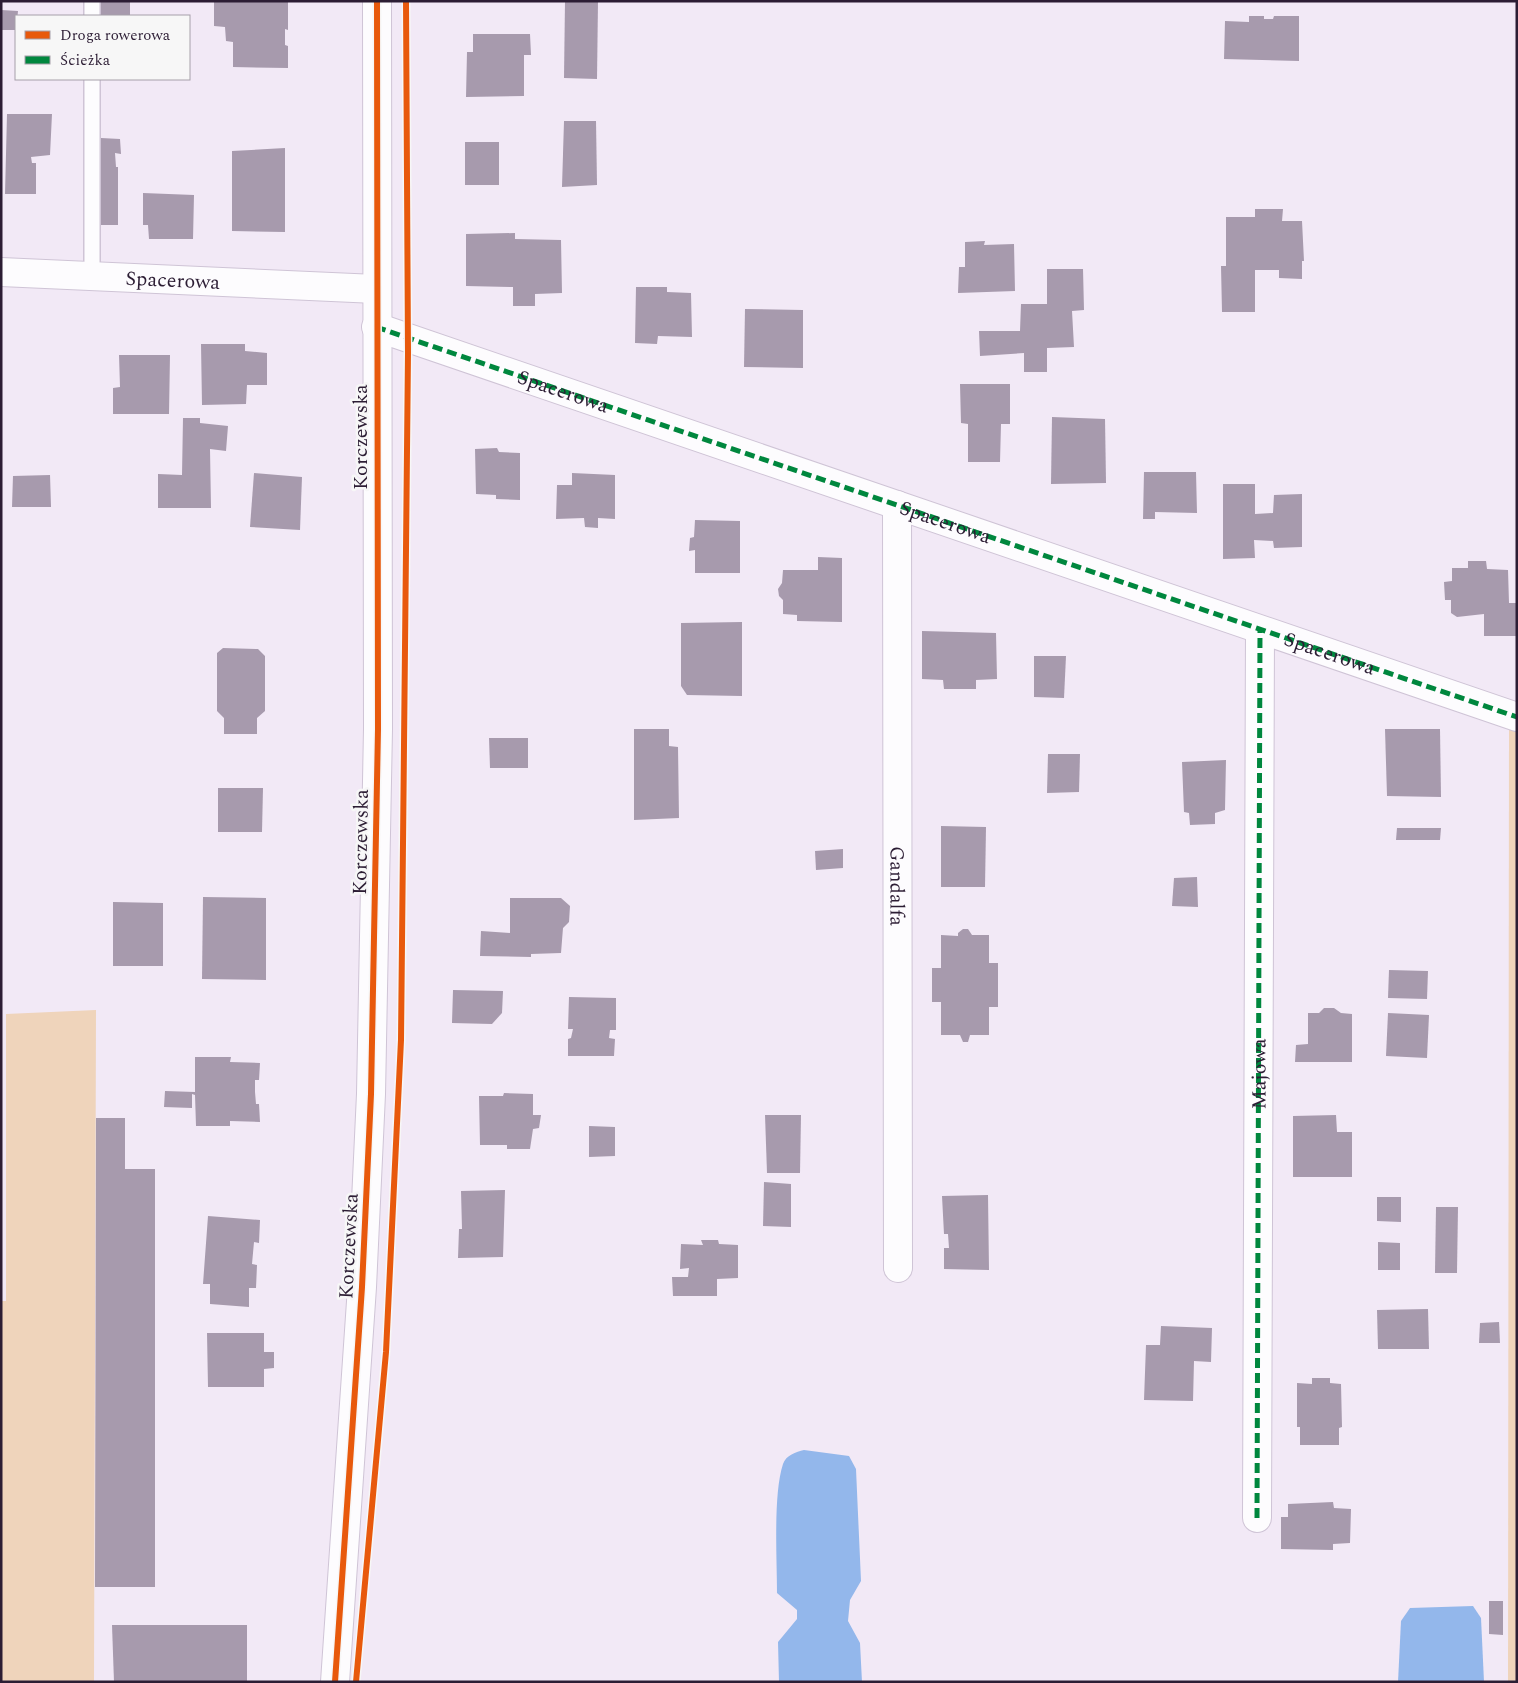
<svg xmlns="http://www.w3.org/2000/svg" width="1518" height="1683" viewBox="0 0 1518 1683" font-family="Spectral,serif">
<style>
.green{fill:#efd4bb}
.water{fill:#93b7eb}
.building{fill:#a79aad}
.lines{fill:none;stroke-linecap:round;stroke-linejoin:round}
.lane-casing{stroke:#cfc4d6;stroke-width:18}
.street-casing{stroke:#cfc4d6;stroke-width:30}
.secondary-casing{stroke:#cfc4d6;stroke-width:30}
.lane{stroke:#fdfcfe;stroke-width:15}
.street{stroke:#fdfcfe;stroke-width:28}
.secondary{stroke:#fdfcfe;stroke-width:28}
.quiet{stroke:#00873e;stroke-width:5;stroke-dasharray:10 5;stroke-linecap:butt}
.cycleway-casing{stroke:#f7f7f7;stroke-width:9}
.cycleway{stroke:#e8590c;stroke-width:6}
.labels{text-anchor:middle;stroke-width:5;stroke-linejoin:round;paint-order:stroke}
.street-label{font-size:20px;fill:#2c1d34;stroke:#f7f7f7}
</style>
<rect width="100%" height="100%" fill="#f2e9f6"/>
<g class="green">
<path d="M1509 727 1517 730V1682H1508Z"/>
<path d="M96 1010 94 1682H1V1301H6V1014Z"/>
</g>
<g class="water">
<path d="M804 1450 849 1456 856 1469 861 1581 850 1600 848 1621 860 1643 862 1682H779L778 1642 797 1619V1610L777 1593C777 1558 773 1495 783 1464 786 1455 796 1452 804 1450Z"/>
<path d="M1473 1606 1481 1618 1484 1682H1398L1401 1621 1410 1608Z"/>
</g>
<g class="building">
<rect x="99" y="1" width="31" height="15"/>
<path d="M214 1H288V30L285 29V45L288 46V68L233 67V42L226 41 225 27 214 26Z"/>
<path d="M565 1H598L597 79 564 78Z"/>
<path d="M1 10 18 11 16 30H1Z"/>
<path d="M1249 16H1264V19H1273L1274 16H1299V61L1224 59 1225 21 1249 22Z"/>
<path d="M473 34H530L531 55H524V96L466 97 467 52H473Z"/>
<path d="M7 114H52L50 155 31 157 32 163H36V194H5Z"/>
<path d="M564 121H596L597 185 562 187Z"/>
<path d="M101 138 120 139 121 154 115 153 116 167H118V225H99Z"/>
<rect x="465" y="142" width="34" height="43"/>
<path d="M285 148V232L232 231V151Z"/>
<path d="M143 193 194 195 193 239H149L148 225H143Z"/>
<path d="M1255 209H1283L1282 221H1302L1304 261H1302V279L1279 278V270H1255V312H1222L1221 266H1226V217H1255Z"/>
<path d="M515 233V239L561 240 562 293 535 294V306H513V287L466 286V234Z"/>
<path d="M985 241 984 245 1014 244 1015 291 958 293 959 267H965V242Z"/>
<path d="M1047 269H1083L1084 310 1072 311 1074 347 1047 348V372H1024V353L980 356 979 331H1020L1021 304H1047Z"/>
<path d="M636 287H667V292L691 293 692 337 658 336 657 344 635 343Z"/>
<path d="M745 309 803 310V368L744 367Z"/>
<path d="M201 344H245V351L267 353V385H247L246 404 202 405Z"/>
<path d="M119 355H170L169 414H113V388L120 387Z"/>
<path d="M960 384H1010V424H1001L1000 462H968V424L961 423Z"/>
<path d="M1052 417 1105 419 1106 483 1051 484Z"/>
<path d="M183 418H200V423L228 426 226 451 210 449 211 508H158V474L182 475Z"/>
<path d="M497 448 499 452 520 453V500L496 499V495L476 494 475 449Z"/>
<path d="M1144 472H1196L1197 513 1155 512V519H1143Z"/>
<path d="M254 473 302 477 300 530 250 527Z"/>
<path d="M572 473 615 475V519L598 518V528L585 527 584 518 556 519 557 485H572Z"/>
<path d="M50 475 51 507H12L13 476Z"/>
<path d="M1223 484H1255V514L1273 513 1274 495 1302 494V547L1274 548 1273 541 1254 540 1255 558 1223 559Z"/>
<path d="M695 520 740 521V573H695V550L689 551 690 538 694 537Z"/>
<path d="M818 557 842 558V622L797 621V615L783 614V600L779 596 778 589 782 583 783 570H818Z"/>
<path d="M1468 561H1486L1487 569 1508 570 1509 603H1517V636H1484V614L1457 617 1451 613V600H1445L1444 582 1452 581V568H1468Z"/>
<path d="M742 622V696L687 695 681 686V623Z"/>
<path d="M922 631 996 633 997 679 976 680V689H944L943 680 922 679Z"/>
<path d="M223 648 258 649 265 656V711L257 718V734H224V718L217 711V653Z"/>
<path d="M1034 656H1066L1064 698 1034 697Z"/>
<path d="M634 729H669V746L678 747 679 818 634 820Z"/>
<path d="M1385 729H1440L1441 797 1387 796Z"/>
<path d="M489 738H528V768H490Z"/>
<path d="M1048 754H1080L1079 792 1047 793Z"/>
<path d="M1226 760 1225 810 1215 813V824L1190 825 1189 813 1184 812 1182 762Z"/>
<path d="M218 788H263L262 832H218Z"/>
<path d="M941 826 986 827 985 887H941Z"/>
<path d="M1397 828H1441L1440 840H1396Z"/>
<path d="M843 849V868L816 870 815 851Z"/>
<path d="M1197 877 1198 907 1172 906 1174 878Z"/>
<path d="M203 897 266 898V980L202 979Z"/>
<path d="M510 898H561L570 906 569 922 563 928 561 953 531 954V957L480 956 481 931 510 933Z"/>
<path d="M113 902 163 903V966H113Z"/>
<path d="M963 929H968L972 935H989V963H998V1007H989V1035H970L968 1042H963L960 1035H941V1002H932V968H941V935L958 936V933Z"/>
<path d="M1389 970 1428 971 1427 999 1388 998Z"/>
<path d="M453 990 503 991 502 1013 492 1024 452 1023Z"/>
<path d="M569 997 616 998V1030H610L609 1038 615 1039 614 1056H568V1039L571 1038 573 1029H568Z"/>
<path d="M1324 1008H1334L1341 1013 1352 1014V1062H1295L1296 1045 1308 1044V1013H1319Z"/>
<path d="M1388 1013 1429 1015 1427 1058 1386 1056Z"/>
<path d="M195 1057H231L230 1062 260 1063 259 1080H255V1092L256 1104H259L260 1122 230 1121V1126H196L195 1095 192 1094V1108L164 1107 165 1091 195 1092Z"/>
<path d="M504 1093 533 1094V1115H541L539 1128 533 1129 530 1149H507V1145H480L479 1096H503Z"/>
<path d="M765 1115H801L800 1173H767Z"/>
<path d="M1336 1115 1337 1132H1352V1177H1293V1116Z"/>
<path d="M96 1118H125V1169H155V1587H95Z"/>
<path d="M589 1126 615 1127V1156L589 1157Z"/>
<path d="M764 1182 791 1184V1227L763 1226Z"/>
<path d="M505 1190 503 1257 458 1258 459 1229H462L461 1191Z"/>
<path d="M988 1195 989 1270 944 1269V1248H949L948 1234H944L942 1196Z"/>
<path d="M1377 1197H1401V1222L1377 1221Z"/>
<path d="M1436 1207H1458L1457 1273H1435Z"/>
<path d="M208 1216 260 1220 259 1243 254 1242 252 1264 257 1265 256 1288H249V1307L210 1304V1284H203Z"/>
<path d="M701 1240H718L719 1244 738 1245V1278L717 1279V1296H673L672 1277H688L689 1268 680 1269 681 1244 703 1245Z"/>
<path d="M1378 1242 1400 1243V1270H1378Z"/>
<path d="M1428 1309 1429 1349H1378L1377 1310Z"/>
<path d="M1499 1322 1500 1343H1479L1480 1323Z"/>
<path d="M1161 1326 1212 1328 1211 1362 1194 1361 1193 1401 1144 1400 1146 1345H1160Z"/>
<path d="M207 1333H264V1352H274V1368L264 1369V1387H208Z"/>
<path d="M1312 1378H1330V1383L1341 1384 1342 1427 1339 1428V1445H1300V1427H1297V1383L1312 1384Z"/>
<path d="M1333 1502 1334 1508 1351 1509 1350 1543 1333 1544V1550L1281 1549V1517H1288V1504Z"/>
<path d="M1489 1601H1503V1635L1489 1634Z"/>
<path d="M112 1625H247V1682H114Z"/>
</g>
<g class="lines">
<defs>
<g id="lane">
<path d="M92 1V16"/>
<path d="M92 79V276"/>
</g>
<g id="street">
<path id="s1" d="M1 272 376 289"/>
<path id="s2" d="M376 327 1517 717"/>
<path id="s3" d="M897 505 898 1268"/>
<path id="s4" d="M1257 1518 1260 630"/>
</g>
<path id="secondary" d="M335 1682 362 1287 371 1094 378 729 377 1"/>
</defs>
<use href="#lane" class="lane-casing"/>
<use href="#street" class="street-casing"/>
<use href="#secondary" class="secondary-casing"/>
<use href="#lane" class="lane"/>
<use href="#street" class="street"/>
<use href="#secondary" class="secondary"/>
<g class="quiet">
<path d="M376 327 1517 717"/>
<path d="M1257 1518 1260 630"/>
</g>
<defs>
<g id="cycleway">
<path d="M335 1682 362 1287 371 1094 378 729 377 1"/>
<path d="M356 1682 386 1352 401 1040 408 353 406 1"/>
</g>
</defs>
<use href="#cycleway" class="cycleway-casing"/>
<use href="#cycleway" class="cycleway"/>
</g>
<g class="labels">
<g class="street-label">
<text dy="7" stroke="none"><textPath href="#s1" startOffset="172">Spacerowa</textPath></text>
<text dy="7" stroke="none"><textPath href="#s2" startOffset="198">Spacerowa</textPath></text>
<text transform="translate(360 437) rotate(-90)" y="7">Korczewska</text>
<text dy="7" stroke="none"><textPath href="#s2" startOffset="602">Spacerowa</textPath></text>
<text dy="7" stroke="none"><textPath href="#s2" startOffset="1008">Spacerowa</textPath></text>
<text transform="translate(360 842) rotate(-89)" y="7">Korczewska</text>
<text dy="7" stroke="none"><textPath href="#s3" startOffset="381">Gandalfa</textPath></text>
<text dy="7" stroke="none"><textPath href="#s4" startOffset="444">Majowa</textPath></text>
<text transform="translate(348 1246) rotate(-87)" y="7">Korczewska</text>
</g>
</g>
<rect width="1518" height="1683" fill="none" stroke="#2c1d34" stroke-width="5"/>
<rect x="15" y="15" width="175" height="65" fill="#f7f7f7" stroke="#a6a0a9"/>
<rect x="25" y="31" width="25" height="8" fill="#e8590c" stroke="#a6a0a9"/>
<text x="60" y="40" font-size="15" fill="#2c1d34">Droga rowerowa</text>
<rect x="25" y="56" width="25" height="8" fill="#00873e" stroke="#a6a0a9"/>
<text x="60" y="65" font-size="15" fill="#2c1d34">Ścieżka</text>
</svg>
